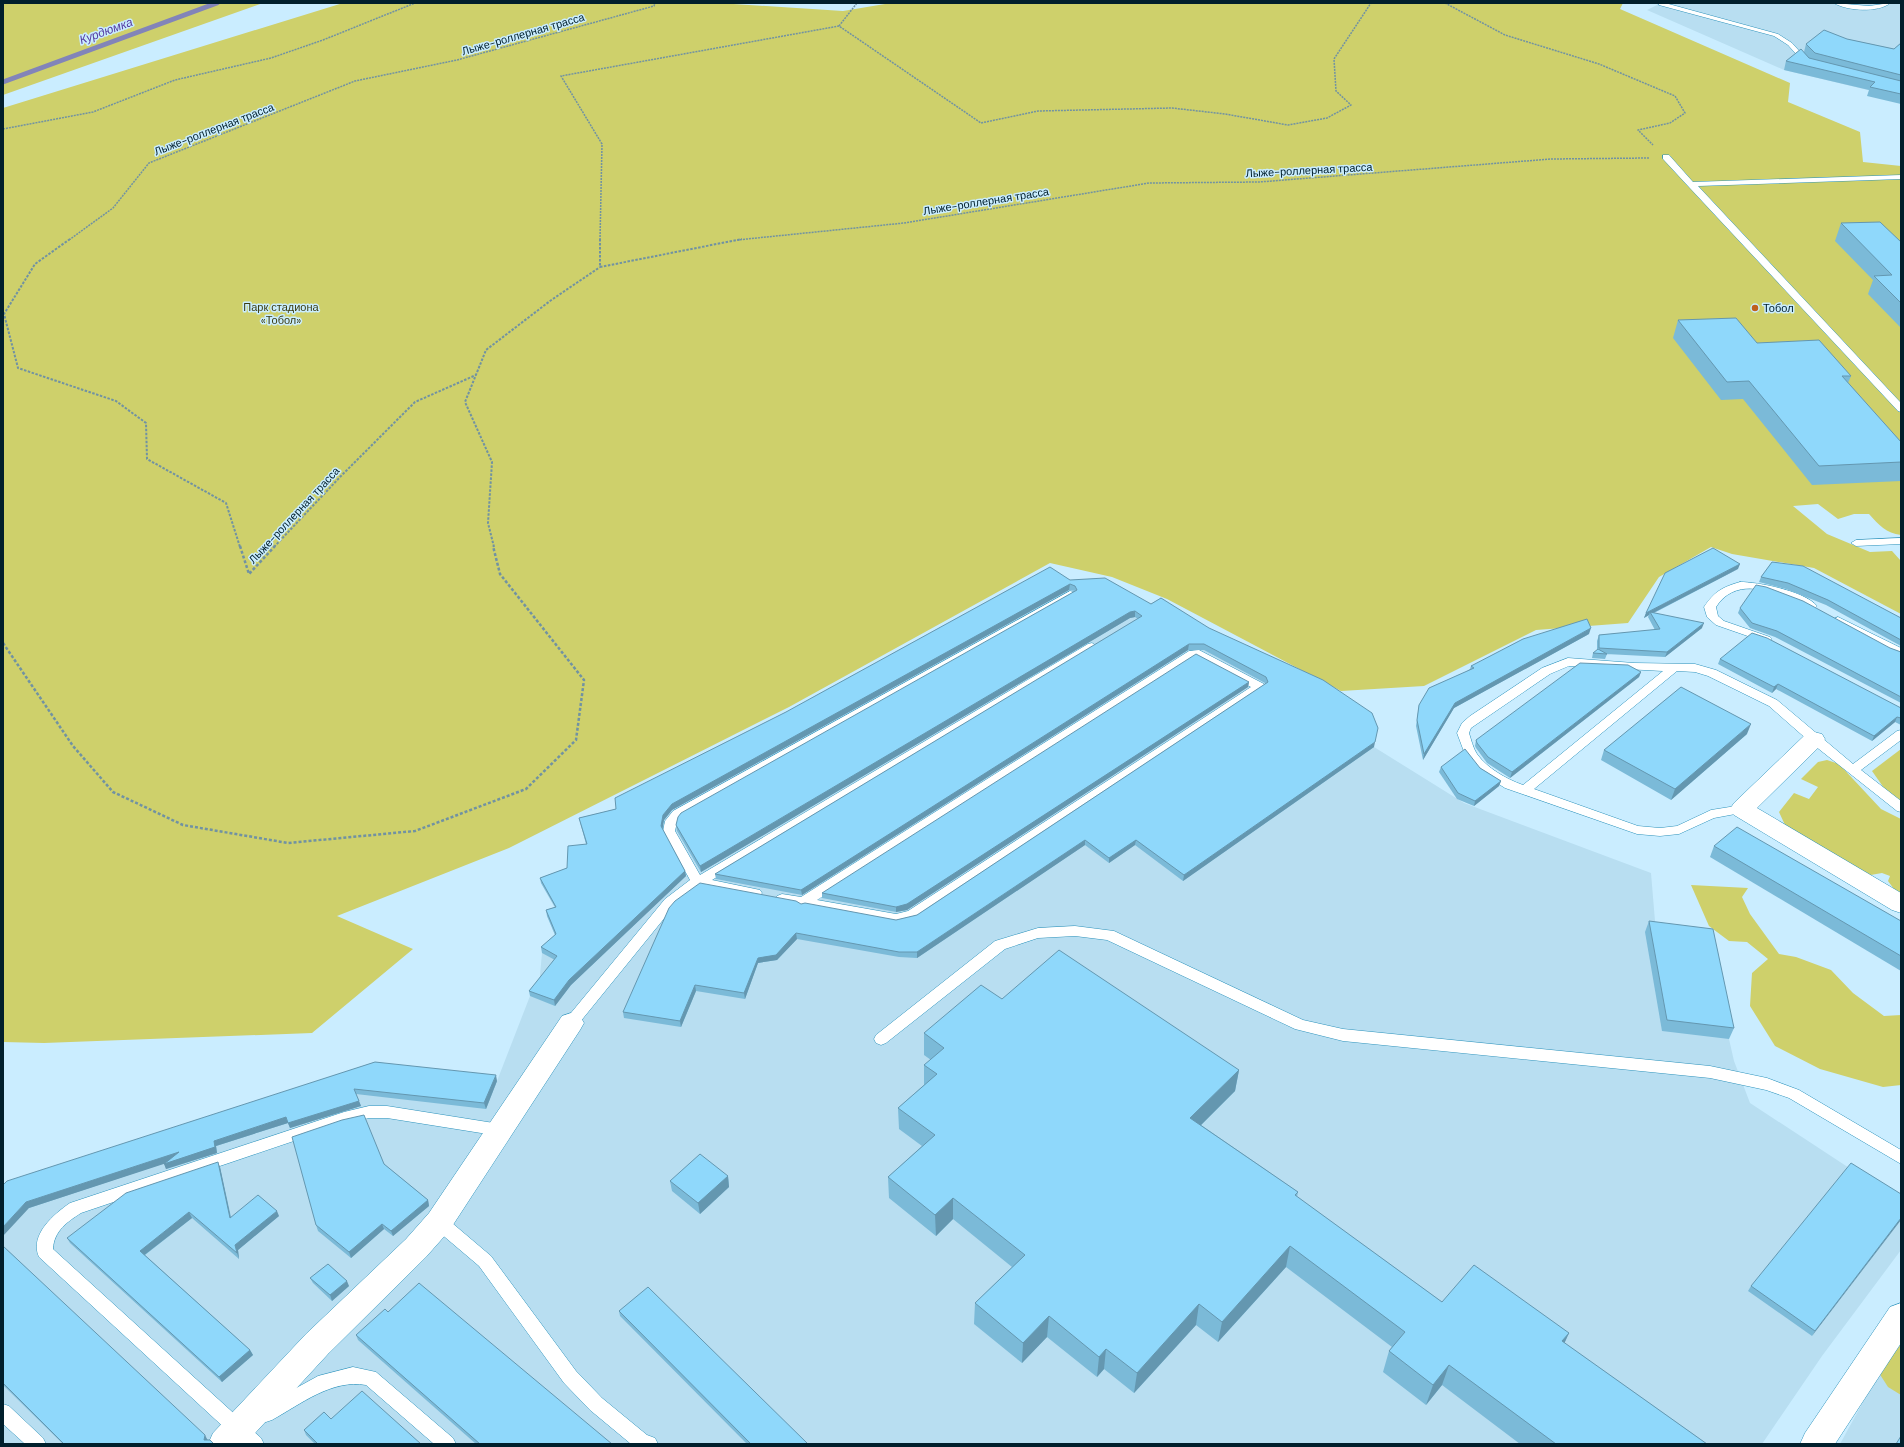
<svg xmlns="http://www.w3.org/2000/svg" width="1904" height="1447" viewBox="0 0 1904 1447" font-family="'DM Sans',sans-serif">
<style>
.built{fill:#b8def1}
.green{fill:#ced06b}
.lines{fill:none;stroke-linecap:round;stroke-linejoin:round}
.stream{stroke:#8284b9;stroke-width:5}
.lane-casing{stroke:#2d93bc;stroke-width:1}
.street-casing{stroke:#2d93bc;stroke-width:1}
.path-far2{stroke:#7192a2;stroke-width:1.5;stroke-dasharray:2 1;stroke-linecap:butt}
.path-far1{stroke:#7192a2;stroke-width:2;stroke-dasharray:2.5 1.5;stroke-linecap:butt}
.path{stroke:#7192a2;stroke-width:2.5;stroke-dasharray:3 2;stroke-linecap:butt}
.lane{fill:#fff;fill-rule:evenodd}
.street{fill:#fff;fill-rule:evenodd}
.wall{fill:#7bbad8}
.shaded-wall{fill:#6497b0}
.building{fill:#8fd8fb;stroke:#6497b0}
.poi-dot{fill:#bf5f1c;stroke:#caedff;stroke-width:1.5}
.labels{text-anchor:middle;stroke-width:3;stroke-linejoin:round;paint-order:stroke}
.far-street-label{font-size:11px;fill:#011f2c;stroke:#caedff}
.far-park-label{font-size:11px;fill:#3b3c11;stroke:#caedff}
.far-poi-label{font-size:11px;fill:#011f2c;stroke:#caedff;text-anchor:start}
.far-water-label{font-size:12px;font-style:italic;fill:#563da2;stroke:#caedff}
</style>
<rect width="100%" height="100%" fill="#caedff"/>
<g class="built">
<path d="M1661 3H1901V104L1872 91 1784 70 1647 10Z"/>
<path d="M1050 573 1376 733 1374 747 1464 803 1651 873 1656 933 1729 1039 1734 1061 1750 1103 1901 1202V1250L1822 1356 1762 1444H3V1191L377 1067 497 1081 530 996 539 986 542 953 557 939 547 916 557 912 541 883 568 873 588 850 580 823 617 814Z"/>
<path d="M1901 1344V1444H1840L1879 1373Z"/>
</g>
<g class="green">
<path d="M3 3H263L3 95Z"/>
<path d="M343 3H718L843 11 891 3H1623L1620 9 1790 83 1788 102 1860 132 1863 162 1901 166V535C1886 533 1879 525 1869 514H1854L1838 519 1818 504 1793 506 1827 534 1870 552 1892 551 1901 561V614L1814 568 1732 554 1711 547 1659 577 1628 623 1536 630 1424 686 1341 691 1167 599 1112 577 1050 563 789 707 509 848 337 916 413 949 312 1033 44 1043 3 1042V108Z"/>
<path d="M1901 749V802L1884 788 1872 771Z"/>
<path d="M1827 760 1839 764 1881 809 1901 819V895L1897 893 1888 881 1890 876 1882 873 1865 876 1785 825 1779 812 1794 793 1809 799 1818 787 1801 779 1818 762Z"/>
<path d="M1691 885 1748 888 1742 897 1750 914 1779 954 1796 957 1831 970 1853 993 1884 1016 1901 1015V1085L1883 1087 1820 1069 1775 1046 1750 1006 1752 973 1768 959 1747 942 1729 941 1709 926Z"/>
<path d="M1901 1344V1395L1888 1387 1879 1373Z"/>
</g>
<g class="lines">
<path class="stream" d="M3 82 217 3"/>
<defs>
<g id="lane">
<path d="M1658 3H1665L1778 34 1792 43 1810 63 1805 64 1788 45 1774 36 1659 5Z"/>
<path d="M1834 3 1869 6 1890 3C1879 13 1846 11 1834 3Z"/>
<path d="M1663 155H1669L1693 182 1901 175V179L1698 186 1901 403V412L1898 411 1688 186 1663 159Z"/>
<path d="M1901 538V544L1856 546 1851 543 1856 540Z"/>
<path d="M1740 582C1758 582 1805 591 1817 606L1815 608C1807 610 1799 604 1792 601 1766 588 1734 579 1716 607L1718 616 1724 621 1770 637 1772 639 1770 641H1762L1716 625 1707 617 1704 607C1714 592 1722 587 1740 582Z"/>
<path d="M1070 591 1074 592 1076 594 1074 596 681 817 677 822 675 831 700 875 1088 644 1092 643 1098 647 712 880 760 890 762 893 760 896 755 898 700 887 675 905 576 1027 571 1029 566 1027 564 1023 566 1019 665 899 690 880 663 831 665 821 673 811Z"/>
<path d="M1838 617 1901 648V657L1834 622 1832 620Z"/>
<path d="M1199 650 1264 684 1266 687 917 919 896 924 777 902 775 899 777 896 782 894 801 897 1189 651ZM1195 658 1251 687 908 911 896 914 817 900Z"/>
<path d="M1568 658 1634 663 1695 664 1716 670 1777 700 1853 764 1897 731 1901 730V740L1861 770 1901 801V812L1897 811 1810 742 1769 706 1708 676 1695 672 1677 671 1534 789 1638 826 1660 828 1677 826 1711 810 1742 805 1746 806 1748 809 1746 812 1714 818 1679 834 1660 836 1637 834 1505 788 1480 772 1466 757 1457 733 1462 723 1470 716 1542 668ZM1569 666 1663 671 1523 785C1506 779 1487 768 1477 754 1473 748 1471 739 1469 733L1471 728 1550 674Z"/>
<path d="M1075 926 1114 931 1303 1020 1343 1029 1710 1066 1767 1078 1799 1090 1901 1150V1164L1789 1098 1766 1090 1710 1078 1343 1041 1295 1029 1107 940 1075 936 1038 938 1005 949 886 1043 881 1045 876 1043 874 1039 876 1035 995 941 1038 928Z"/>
<path d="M369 1106H387L500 1124 505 1126 508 1130 505 1134 500 1136 387 1118H369L344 1124 81 1213C67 1222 54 1231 53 1249L261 1438 264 1444H242L39 1257C29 1235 54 1214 70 1203L344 1112Z"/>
<path d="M439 1215 445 1217 491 1256 576 1371 602 1398 647 1435 655 1438 658 1444H631L590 1410 564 1383 479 1266 433 1227 431 1222 433 1217Z"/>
<path d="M353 1367 376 1372 453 1438 456 1444H434L366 1385C332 1379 301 1404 272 1420L266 1422 260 1420 257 1414 260 1408 318 1376Z"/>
<path d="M3 1404 9 1406 43 1438 46 1444H25L3 1424Z"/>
</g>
<g id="street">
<path d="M1814 732 1822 734 1825 739 1822 744 1757 808 1901 893V913L1892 910 1734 815 1730 809 1734 803 1806 734Z"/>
<path d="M571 1013 580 1016 584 1023 580 1030 449 1231 426 1257 328 1354 245 1444H208L213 1433 306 1334 406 1239 429 1213 562 1016Z"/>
<path d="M1901 1303V1343L1835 1444H1800L1805 1433 1890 1307Z"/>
</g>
</defs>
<use href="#lane" class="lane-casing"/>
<use href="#street" class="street-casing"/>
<g class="path-far2">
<path d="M1445 3 1505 35 1599 64 1675 96 1685 113 1670 123 1638 130 1653 145"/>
<path d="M839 26 857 3"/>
<path d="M3 129 93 112 175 80 271 58 323 40 415 3"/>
<path d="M69 240 113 208 149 163 355 81 457 60 654 6 655 3"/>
<path d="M600 240 602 144 561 76 839 26 981 123 1038 111 1172 108 1225 114 1288 125 1327 118 1351 105 1336 91 1334 59 1371 3"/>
<path d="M737 240 904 223 1149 183 1259 182 1551 159 1649 158"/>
</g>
<g class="path-far1">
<path d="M70 239 35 264 4 314 18 368 116 401 146 423 147 459 226 503 240 547"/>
<path d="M600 239V267L742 239"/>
<path d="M274 547 341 476 415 402 476 375"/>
<path d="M494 547 488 523 492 462 465 402 486 350 550 301 600 267"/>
</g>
<g class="path">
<path d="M240 546 249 574 275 546"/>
<path d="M3 643 73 746 113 792 183 825 288 843 415 831 526 789 576 740 584 680 500 574 493 546"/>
</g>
<use href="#lane" class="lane"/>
<use href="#street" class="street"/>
</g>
<g class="wall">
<path d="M1847 39 1894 49 1901 43V104L1867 96 1869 90 1784 70 1786 61 1804 52 1806 44Z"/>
<path d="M1841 223 1901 242V328L1868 294 1873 280 1835 241Z"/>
<path d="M1678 320 1757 343 1851 376 1848 383 1901 442V481L1812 485 1743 399 1721 400 1673 338Z"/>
<path d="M1772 562 1901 618V646L1826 605 1786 589 1759 582 1761 577Z"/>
<path d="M1738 569 1654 613 1702 628 1665 657 1606 654H1607L1605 659 1592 658 1593 653 1597 650V641L1599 635 1655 630 1648 617 1649 615 1644 618 1646 613Z"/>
<path d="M1070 580 1151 604 1161 598 1374 747 1183 881 1135 845 1109 863 1085 845 917 958 899 957 797 939 777 960 758 963 745 999 696 991 681 1027 624 1018 623 1012 801 904 896 920 917 915 1265 684V683L1204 650H1188L802 895 716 879 715 874 1138 619 1135 617 1130 618 701 872 677 831 676 825 1075 591 1069 590 672 810 664 820 662 829 685 871 686 876 571 985 555 1006 530 996 529 991 555 960 542 953 541 947 555 935 547 916 546 910 555 907 541 883 540 878 567 868 586 844 579 818 616 809Z"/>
<path d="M1740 608 1890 648 1901 652V703L1775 637 1750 628 1738 613Z"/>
<path d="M1589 634 1454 708 1423 760 1416 726 1419 705 1470 669 1471 666Z"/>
<path d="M1720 659 1901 708V725L1895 722 1872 741 1776 689 1772 693 1718 664Z"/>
<path d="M1641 672 1639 677 1510 778 1487 763 1476 748 1475 746 1476 740Z"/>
<path d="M1249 682 1248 687 907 910 896 912 822 898V893Z"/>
<path d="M1747 734 1671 800 1601 760 1604 750Z"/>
<path d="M1441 767 1480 768 1501 781 1499 786 1474 806 1457 799 1439 772Z"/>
<path d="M1714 846 1901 921V971L1710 857Z"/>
<path d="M1649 921 1734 1028 1729 1039 1662 1031 1645 932Z"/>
<path d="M1002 999 1239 1070 1235 1091 1201 1125 1298 1192 1297 1197 1442 1302 1569 1333 1564 1343 1707 1444H1520L1442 1385 1426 1405 1383 1372 1389 1351 1392 1347 1286 1267 1218 1342 1196 1325 1134 1393 1104 1369 1097 1377 1047 1337 1022 1363 974 1324 975 1303 1012 1267 953 1219 936 1236 889 1198 888 1177 922 1146 899 1129 898 1108 924 1085V1065L931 1060 924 1055V1033Z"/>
<path d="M375 1062 497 1081 486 1109 356 1094 361 1106 290 1128 288 1123 216 1146 217 1153 166 1169 165 1163 29 1208 3 1185Z"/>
<path d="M384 1164 428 1200 429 1206 393 1236 384 1229 351 1258 318 1231 316 1225Z"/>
<path d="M220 1167 231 1217 279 1216 238 1250 239 1259 192 1218 145 1255 250 1350 253 1355 222 1382 70 1243 67 1238Z"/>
<path d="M728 1176 729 1187 700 1214 672 1191 670 1181Z"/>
<path d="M1901 1194 1812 1336 1748 1291 1751 1286Z"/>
<path d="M3 1246 208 1440 214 1444H63L3 1385Z"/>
<path d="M310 1278 349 1286 332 1301 313 1283Z"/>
<path d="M619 1311 808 1444H747L620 1316Z"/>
<path d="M388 1312 612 1444H476L358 1340 356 1335Z"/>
<path d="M331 1419 421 1444H315L306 1435 304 1430Z"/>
</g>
<g class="shaded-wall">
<path d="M1740 564 1738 569 1651 614 1650 612 1649 615 1644 618 1646 613Z"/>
<path d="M1070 584 1069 590 672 810 664 820 662 832 661 826 663 815 672 804Z"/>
<path d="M1135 611V617L1130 618 701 872 700 866 1130 612Z"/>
<path d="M1704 623 1702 628 1665 657 1667 652Z"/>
<path d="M1591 628 1589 634 1454 708 1423 760 1424 754 1455 703Z"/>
<path d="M1189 644 1188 650 802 895 801 890Z"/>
<path d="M1641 672 1639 677 1510 778 1512 772Z"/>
<path d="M1249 682 1248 687 907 910 896 912V907Z"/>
<path d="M1778 684 1776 689 1772 693 1774 687Z"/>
<path d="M1897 717 1895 722 1872 741 1874 736Z"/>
<path d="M1751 724 1747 734 1671 800 1675 789Z"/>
<path d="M1375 742 1374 747 1183 881 1184 875Z"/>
<path d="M1501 781 1499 786 1474 806 1475 801Z"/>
<path d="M1085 840V845L917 958V952Z"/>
<path d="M1136 840 1135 845 1109 863V858Z"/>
<path d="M685 871 686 876 571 985 555 1006 554 1000 569 980Z"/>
<path d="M796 933 797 939 777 960 758 963 745 999 744 993 758 958Z"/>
<path d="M695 985 696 991 681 1027 680 1021Z"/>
<path d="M1239 1070 1235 1091 1187 1139 1190 1118Z"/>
<path d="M496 1075 497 1081 486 1109 484 1103Z"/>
<path d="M359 1101 361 1106 290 1128 288 1123Z"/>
<path d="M286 1117 288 1123 216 1146 217 1153 166 1169 164 1164 214 1141Z"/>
<path d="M179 1152 182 1158 29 1208 3 1236V1227L26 1202Z"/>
<path d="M218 1162 220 1167 232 1224 230 1218Z"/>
<path d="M728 1176 729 1187 700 1214 698 1203Z"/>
<path d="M953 1198V1219L936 1236 935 1215Z"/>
<path d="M428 1200 429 1206 393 1236 391 1231Z"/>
<path d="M277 1211 279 1216 238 1250 239 1259 237 1253 235 1245Z"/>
<path d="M189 1212 192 1218 143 1256 140 1251Z"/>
<path d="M1901 1218V1220L1812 1336 1815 1331Z"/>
<path d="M382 1224 384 1229 351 1258 349 1252Z"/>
<path d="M1290 1246 1286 1267 1218 1342 1222 1322Z"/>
<path d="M347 1281 349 1286 332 1301 330 1295Z"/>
<path d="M1199 1304 1196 1325 1134 1393 1137 1373Z"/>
<path d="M1049 1316 1047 1337 1022 1363 1023 1343Z"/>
<path d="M1569 1333 1560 1353 1562 1341Z"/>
<path d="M1106 1349 1104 1369 1097 1377 1099 1357Z"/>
<path d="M250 1350 253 1355 222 1382 219 1377Z"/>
<path d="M1449 1365 1442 1385 1426 1405 1433 1385Z"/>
<path d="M205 1435 208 1441 204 1440Z"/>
</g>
<g class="building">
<path d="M1824 30 1847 39 1894 49 1901 43V75L1815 53 1806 44Z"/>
<path d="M1801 49 1809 58 1901 81V94L1870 87 1875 82 1786 61Z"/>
<path d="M1880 222 1901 242V303L1874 276 1892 275 1841 223Z"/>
<path d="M1736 318 1757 343 1819 340 1851 376H1842L1901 442V462L1819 466 1749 381 1727 382 1678 320Z"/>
<path d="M1713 548 1740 564 1646 613 1665 573Z"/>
<path d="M1772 562 1803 566 1901 618V640L1828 600 1788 583 1761 577Z"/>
<path d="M1050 567 1070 580 1105 578 1151 604 1161 598 1209 628 1323 680 1372 713 1378 728 1375 742 1184 875 1136 840 1109 858 1085 840 917 952H899L796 933 776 955 758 958 744 993 695 985 680 1021 623 1012 669 908 675 901 700 883 796 901 801 904 805 903 896 920 917 915 1268 682 1266 677 1204 644H1189L801 890 715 874 1142 616 1135 611 1130 612 700 866 676 825 678 817 681 813 1077 590 1075 586 1070 584 672 804 663 815 661 826 685 871 569 980 554 1000 529 991 557 956 541 947 556 934 546 910 556 907 540 878 567 868 568 846 587 844 579 818 616 809 615 798 786 712Z"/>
<path d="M1756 585 1766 587 1803 601 1890 648 1901 652V697L1777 631 1752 623 1740 608Z"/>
<path d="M1650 612 1704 623 1667 652 1599 648V635L1660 629Z"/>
<path d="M1587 619 1591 628 1455 703 1424 754 1417 720 1419 705 1429 688 1474 668 1471 666 1523 639Z"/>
<path d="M1752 633 1767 638 1901 708V718L1897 717 1874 736 1778 684 1774 687 1720 659Z"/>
<path d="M1598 649 1607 654 1593 653Z"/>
<path d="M1196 654 1249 682 907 904 896 907 822 893Z"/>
<path d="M1580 663 1628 665 1641 672 1512 772 1488 757 1477 743 1476 740Z"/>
<path d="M1681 687 1751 724 1675 789 1604 750Z"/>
<path d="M1465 749 1480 768 1501 781 1475 801 1458 793 1441 767Z"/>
<path d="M1737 827 1901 921V956L1714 846Z"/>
<path d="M1649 921 1713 929 1734 1028 1667 1020Z"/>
<path d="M1059 950 1239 1070 1190 1118 1298 1192 1295 1195 1442 1302 1474 1265 1569 1333 1562 1341 1707 1444H1556L1449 1365 1433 1385 1389 1351 1405 1332 1290 1246 1222 1322 1199 1304 1137 1373 1106 1349 1099 1357 1049 1316 1023 1343 975 1303 1025 1255 953 1198 935 1215 888 1177 935 1135 898 1108 937 1074 924 1065 944 1048 924 1033 981 985 1002 999Z"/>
<path d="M375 1062 496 1075 484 1103 354 1089 359 1101 288 1123 286 1117 214 1141 215 1147 164 1164 179 1152 26 1202 3 1227V1185L7 1181Z"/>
<path d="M364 1115 384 1164 428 1200 391 1231 382 1224 349 1252 316 1225 292 1137 342 1120Z"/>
<path d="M700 1154 728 1176 698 1203 670 1181Z"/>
<path d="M218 1162 230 1218 258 1195 277 1211 235 1245 237 1253 189 1212 140 1251 250 1350 219 1377 67 1238 126 1193Z"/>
<path d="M1851 1163 1901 1194V1218L1815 1331 1751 1286Z"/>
<path d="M3 1246 205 1435 204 1440H210L214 1444H64L3 1383Z"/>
<path d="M328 1264 347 1281 330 1295 310 1278Z"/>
<path d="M419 1283 612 1444H480L356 1335 385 1309 388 1312Z"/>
<path d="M648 1287 808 1444H751L619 1311Z"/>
<path d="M362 1391 421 1444H318L304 1430 324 1412 331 1419Z"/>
<path d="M1901 1436V1444H1896Z"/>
</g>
<circle class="poi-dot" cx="1755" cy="308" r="4"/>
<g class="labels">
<g class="far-street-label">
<text transform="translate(523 34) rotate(-16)" y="4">Лыже-роллерная трасса</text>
<text transform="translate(214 129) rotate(-21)" y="4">Лыже-роллерная трасса</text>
<text transform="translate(1309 170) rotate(-3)" y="4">Лыже-роллерная трасса</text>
<text transform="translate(986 201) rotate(-9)" y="4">Лыже-роллерная трасса</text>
<text transform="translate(294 515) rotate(-47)" y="4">Лыже-роллерная трасса</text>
</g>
<g class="far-park-label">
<text x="281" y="311">Парк стадиона<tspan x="281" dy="13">«Тобол»</tspan></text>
</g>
<g class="far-poi-label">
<text x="1763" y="312">Тобол</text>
</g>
<g class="far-water-label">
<text transform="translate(106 31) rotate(-20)" y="4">Курдюмка</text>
</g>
</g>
<rect width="1904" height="1447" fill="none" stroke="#011f2c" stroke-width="8"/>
</svg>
